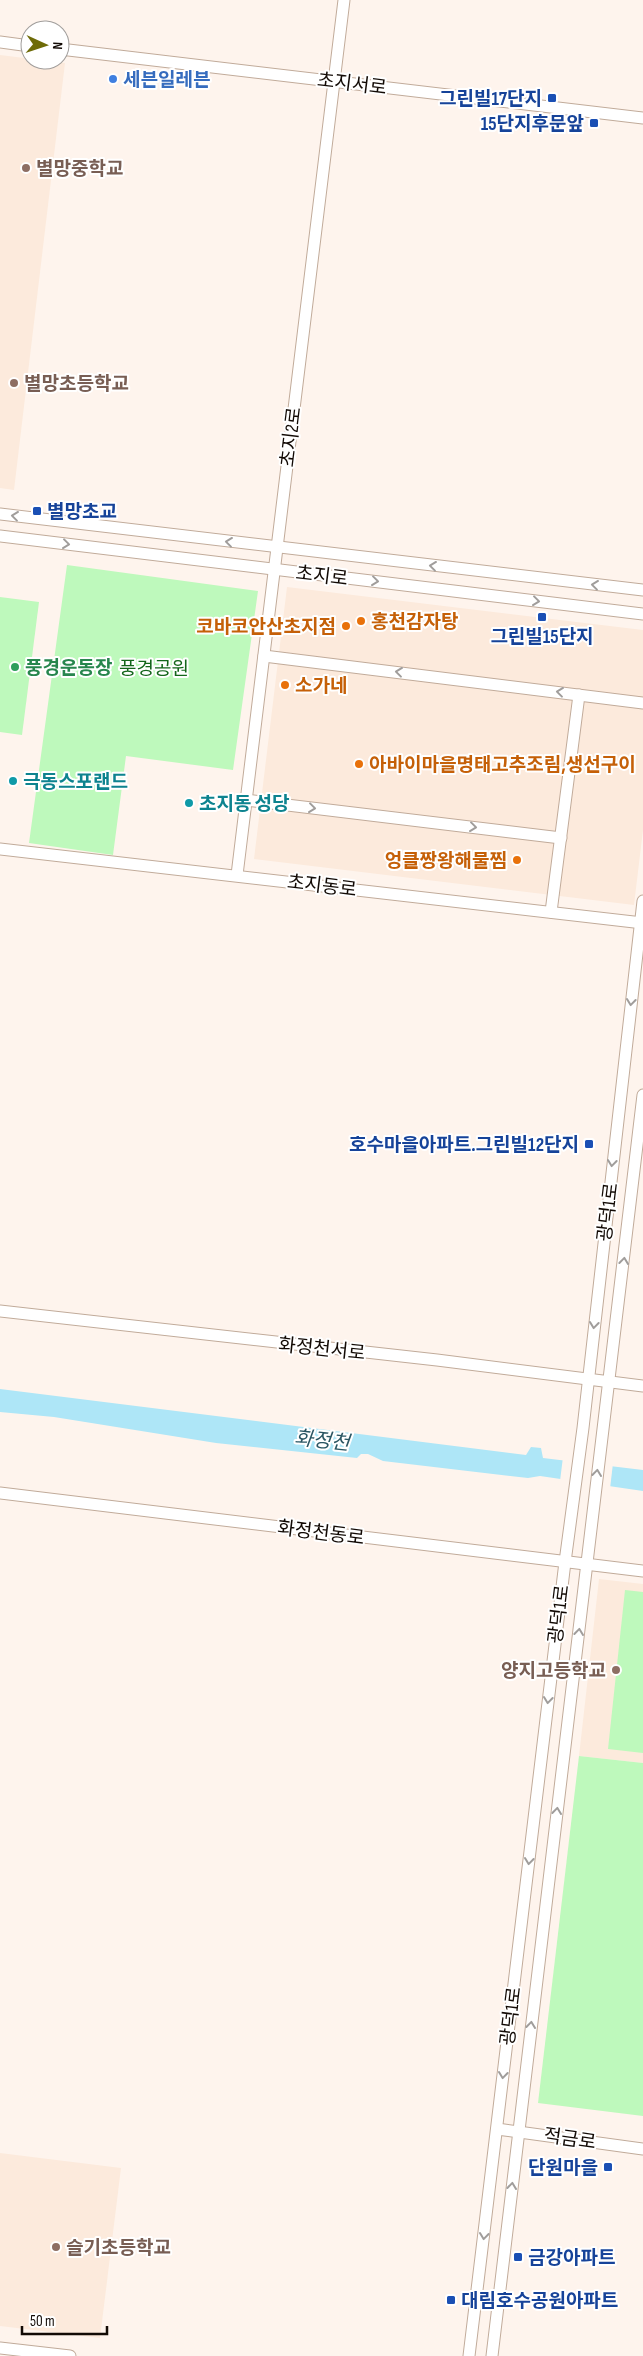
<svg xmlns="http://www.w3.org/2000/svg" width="643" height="2356" viewBox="0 0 643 2356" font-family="'Sofia Sans Condensed','Noto Sans KR',sans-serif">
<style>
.built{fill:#fceadc}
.green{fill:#bef9bc}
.water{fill:#aee6f7}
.pier{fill:#fef4ed}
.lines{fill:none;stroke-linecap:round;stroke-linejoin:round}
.minor-casing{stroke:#c1ab9a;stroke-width:13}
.minor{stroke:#fff;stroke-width:11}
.oneway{stroke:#a09d9b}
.shop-dot{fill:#3f7fe0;stroke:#fff;stroke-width:2}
.transit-dot{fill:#1a4fb4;stroke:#fff;stroke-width:2}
.education-dot{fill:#8d6e63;stroke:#fff;stroke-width:2}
.food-dot{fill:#e8710a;stroke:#fff;stroke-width:2}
.leisure-dot{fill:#2e9e5b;stroke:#fff;stroke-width:2}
.culture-dot{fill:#0f9aa8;stroke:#fff;stroke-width:2}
.labels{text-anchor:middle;stroke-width:4;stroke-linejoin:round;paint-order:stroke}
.shop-label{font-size:19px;font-weight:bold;fill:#366cbe;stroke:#fff;text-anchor:start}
.street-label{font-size:19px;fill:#120a05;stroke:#fff}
.transit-label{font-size:19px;font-weight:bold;fill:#164399;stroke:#fff;text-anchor:end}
.education-label{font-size:19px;font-weight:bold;fill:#785e54;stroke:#fff;text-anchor:start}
.food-label{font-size:19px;font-weight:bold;fill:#c56008;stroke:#fff;text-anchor:start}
.leisure-label{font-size:19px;font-weight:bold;fill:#27864d;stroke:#fff;text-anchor:start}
.park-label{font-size:19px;fill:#14661b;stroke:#fff}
.culture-label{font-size:19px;font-weight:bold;fill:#0d838f;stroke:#fff;text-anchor:start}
.water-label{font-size:20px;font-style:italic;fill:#2a5663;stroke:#fff}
</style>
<rect width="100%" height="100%" fill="#fef4ed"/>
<g class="built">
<path d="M0 55 65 63 14 490 0 488Z"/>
<path d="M287 587 643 630V830L634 905 254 859Z"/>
<path d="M599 1579 643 1584V1763L579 1756Z"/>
<path d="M0 2153 121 2168 100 2338 0 2326Z"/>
</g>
<g class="green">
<path d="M67 565 258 591 233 770 126 756 113 855 29 843Z"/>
<path d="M0 597 39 602 22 735 0 732Z"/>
<path d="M625 1590 643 1592V1753L608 1749Z"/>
<path d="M579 1756 643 1763V2116L538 2103Z"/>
</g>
<path class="water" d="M0 1389 526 1455 531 1447 541 1448 543 1458 643 1470V1491L540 1476 528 1478 383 1461 368 1454H361L357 1458 216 1443 54 1417 0 1412Z"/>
<path class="pier" d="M563 1457 613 1463 610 1489 560 1481Z"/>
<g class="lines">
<defs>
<g id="minor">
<path d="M0 42 30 46"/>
<path d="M60 49 643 118"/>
<path d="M0 514 643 590"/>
<path d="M0 536 643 614"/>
<path d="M264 656 643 703"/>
<path d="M246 800 561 838"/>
<path d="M0 849 643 923"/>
<path d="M237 875 344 0"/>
<path d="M551 912 579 695"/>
<path d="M0 1311 437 1360 643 1386"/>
<path d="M0 1493 643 1571"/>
<path d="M497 2129 643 2149"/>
<path d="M0 2348 70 2356"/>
<path d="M469 2356 565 1562 583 1428 643 901"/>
<path d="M492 2356 643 1095"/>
</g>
</defs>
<use href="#minor" class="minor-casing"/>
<use href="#minor" class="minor"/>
</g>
<defs><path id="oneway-chevron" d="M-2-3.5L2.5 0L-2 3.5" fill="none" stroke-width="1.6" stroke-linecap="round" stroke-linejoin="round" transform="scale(1.25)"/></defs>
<g class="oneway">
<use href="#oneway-chevron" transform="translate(15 516) rotate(-173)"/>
<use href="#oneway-chevron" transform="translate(229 542) rotate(-173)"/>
<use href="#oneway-chevron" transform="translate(66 544) rotate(7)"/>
<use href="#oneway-chevron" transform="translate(433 566) rotate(-173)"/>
<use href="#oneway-chevron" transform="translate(375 581) rotate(7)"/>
<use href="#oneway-chevron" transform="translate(595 585) rotate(-173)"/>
<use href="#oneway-chevron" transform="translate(536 601) rotate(7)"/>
<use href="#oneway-chevron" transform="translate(399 672) rotate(-173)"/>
<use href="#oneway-chevron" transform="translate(560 692) rotate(-173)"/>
<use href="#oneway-chevron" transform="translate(312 808) rotate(7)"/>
<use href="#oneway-chevron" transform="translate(473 827) rotate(7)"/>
<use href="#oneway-chevron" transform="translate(631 1002) rotate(97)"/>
<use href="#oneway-chevron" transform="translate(612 1163) rotate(97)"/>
<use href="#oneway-chevron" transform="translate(624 1261) rotate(-83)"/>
<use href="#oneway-chevron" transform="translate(594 1325) rotate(97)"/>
<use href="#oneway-chevron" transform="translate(597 1473) rotate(-83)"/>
<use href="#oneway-chevron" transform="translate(579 1632) rotate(-83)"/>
<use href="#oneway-chevron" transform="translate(548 1700) rotate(97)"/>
<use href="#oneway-chevron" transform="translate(557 1811) rotate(-83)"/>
<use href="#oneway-chevron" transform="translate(529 1861) rotate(97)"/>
<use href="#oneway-chevron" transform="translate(531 2025) rotate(-83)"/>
<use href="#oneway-chevron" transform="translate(503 2075) rotate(97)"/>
<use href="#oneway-chevron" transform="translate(512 2186) rotate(-83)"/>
<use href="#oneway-chevron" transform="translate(484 2236) rotate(97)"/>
</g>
<circle class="shop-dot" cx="113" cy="79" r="5"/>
<g class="transit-dot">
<rect x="547" y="93" width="10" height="10" rx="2.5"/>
<rect x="589" y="118" width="10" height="10" rx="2.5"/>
<rect x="32" y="506" width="10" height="10" rx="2.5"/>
<rect x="537" y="612" width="10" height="10" rx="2.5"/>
<rect x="584" y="1139" width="10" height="10" rx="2.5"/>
<rect x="603" y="2162" width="10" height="10" rx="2.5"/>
<rect x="513" y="2252" width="10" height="10" rx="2.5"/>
<rect x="446" y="2295" width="10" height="10" rx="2.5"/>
</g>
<g class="education-dot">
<circle cx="26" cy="168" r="5"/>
<circle cx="14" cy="383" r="5"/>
<circle cx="616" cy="1670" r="5"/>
<circle cx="56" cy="2247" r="5"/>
</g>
<g class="food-dot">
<circle cx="361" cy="621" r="5"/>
<circle cx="346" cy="626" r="5"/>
<circle cx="285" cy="685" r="5"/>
<circle cx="359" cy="764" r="5"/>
<circle cx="517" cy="860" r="5"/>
</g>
<circle class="leisure-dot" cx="15" cy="667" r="5"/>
<g class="culture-dot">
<circle cx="13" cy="781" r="5"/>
<circle cx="189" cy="803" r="5"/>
</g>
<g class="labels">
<g class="shop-label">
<text x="123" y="86">세븐일레븐</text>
</g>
<g class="street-label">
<text transform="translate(352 83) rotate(7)" y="7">초지서로</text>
<text transform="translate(290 437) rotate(-83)" y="7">초지2로</text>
<text transform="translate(322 575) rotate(7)" y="7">초지로</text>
<text transform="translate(322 885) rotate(7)" y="7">초지동로</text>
<text transform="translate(607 1212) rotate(-83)" y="7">광덕1로</text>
<text transform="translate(322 1348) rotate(6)" y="7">화정천서로</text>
<text transform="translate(321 1532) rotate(7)" y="7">화정천동로</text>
<text transform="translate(558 1614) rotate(-83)" y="7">광덕1로</text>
<text transform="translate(510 2016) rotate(-83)" y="7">광덕1로</text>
<text transform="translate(570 2138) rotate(8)" y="7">적금로</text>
</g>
<g class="transit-label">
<text x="542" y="105">그린빌17단지</text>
<text x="584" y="130">15단지후문앞</text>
<text x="47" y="518" text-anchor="start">별망초교</text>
<text x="542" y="643" text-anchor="middle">그린빌15단지</text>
<text x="579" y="1151">호수마을아파트.그린빌12단지</text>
<text x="598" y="2174">단원마을</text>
<text x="528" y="2264" text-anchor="start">금강아파트</text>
<text x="461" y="2307" text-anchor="start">대림호수공원아파트</text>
</g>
<g class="education-label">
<text x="36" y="175">별망중학교</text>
<text x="24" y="390">별망초등학교</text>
<text x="606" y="1677" text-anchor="end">양지고등학교</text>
<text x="66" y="2254">슬기초등학교</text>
</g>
<g class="food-label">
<text x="371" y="628">홍천감자탕</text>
<text x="336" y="633" text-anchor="end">코바코안산초지점</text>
<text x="295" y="692">소가네</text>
<text x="369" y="771">아바이마을명태고추조림,생선구이</text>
<text x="507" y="867" text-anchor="end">엉클짱왕해물찜</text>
</g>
<g class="leisure-label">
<text x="25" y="674">풍경운동장</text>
</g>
<g class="park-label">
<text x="154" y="675">풍경공원</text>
</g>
<g class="culture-label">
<text x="23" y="788">극동스포랜드</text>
<text x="199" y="810">초지동 성당</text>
</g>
<g class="water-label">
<text transform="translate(322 1440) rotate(6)" y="7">화정천</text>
</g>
</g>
<g transform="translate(45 45) rotate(93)"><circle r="24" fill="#ffffff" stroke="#a09d9b"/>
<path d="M0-4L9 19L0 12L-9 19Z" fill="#6e6b08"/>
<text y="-8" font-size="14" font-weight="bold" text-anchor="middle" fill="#120a05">N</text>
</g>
<path d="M22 2326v8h85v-8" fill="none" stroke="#120a05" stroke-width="2.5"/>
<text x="30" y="2326" font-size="15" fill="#120a05" stroke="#ffffff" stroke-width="4" paint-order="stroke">50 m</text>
</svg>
